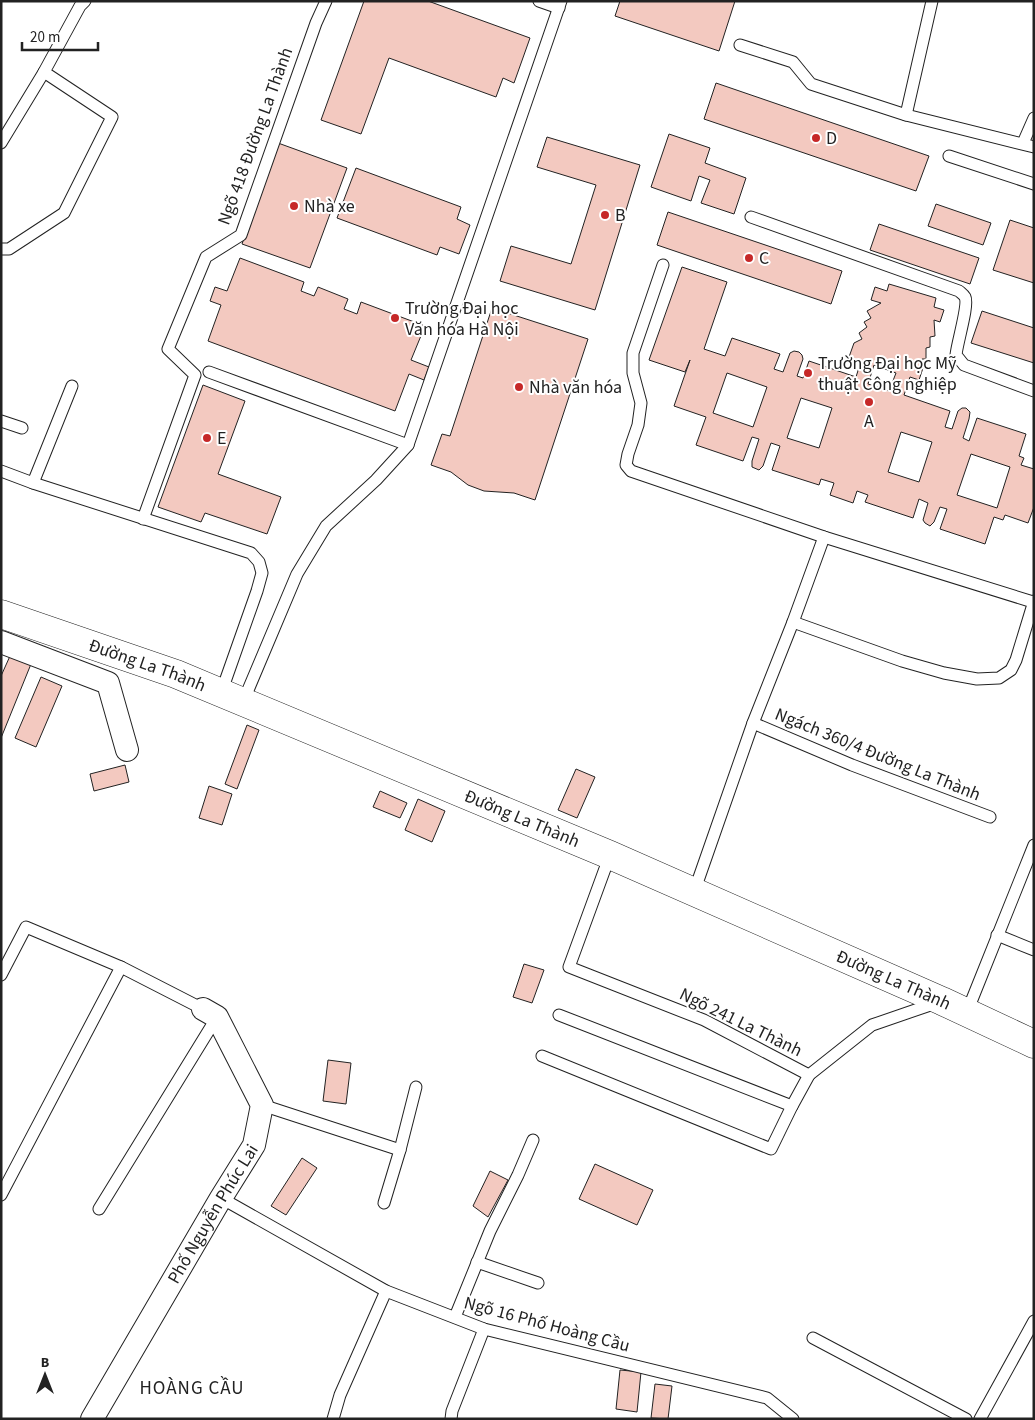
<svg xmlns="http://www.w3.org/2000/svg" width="1035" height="1420" viewBox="0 0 1035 1420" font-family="'Source Sans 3',sans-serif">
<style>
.building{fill:#f3c9c0;stroke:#222;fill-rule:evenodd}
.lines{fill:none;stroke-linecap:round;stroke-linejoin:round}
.service-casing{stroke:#222;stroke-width:13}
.minor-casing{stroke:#222;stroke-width:24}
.tertiary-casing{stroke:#222;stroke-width:29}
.service{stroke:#fff;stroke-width:11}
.minor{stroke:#fff;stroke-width:22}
.tertiary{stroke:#fff;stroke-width:28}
.poi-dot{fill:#c62828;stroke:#fff;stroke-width:2}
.labels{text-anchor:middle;stroke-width:4;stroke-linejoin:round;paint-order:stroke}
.street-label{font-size:18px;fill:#222;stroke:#fff}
.poi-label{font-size:18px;fill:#222;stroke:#fff;text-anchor:start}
.neighbourhood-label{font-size:19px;letter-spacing:1px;fill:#222;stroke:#fff}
</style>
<rect width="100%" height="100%" fill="#fff"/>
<g class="building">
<path d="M364 1H428L530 38 514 83 503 78 496 97 389 58 361 134 321 120Z"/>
<path d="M620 1H735L719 51 615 16Z"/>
<path d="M716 83 929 156 916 191 704 119Z"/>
<path d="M669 134 710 148 705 163 746 178 734 214 701 203 710 180 699 176 691 201 651 187Z"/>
<path d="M547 137 640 165 595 310 500 281 511 246 571 264 596 185 537 167Z"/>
<path d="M278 143 347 168 310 268 242 244Z"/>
<path d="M356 168 461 207 457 219 470 225 459 254 440 247 437 255 337 218Z"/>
<path d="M936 204 991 223 983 245 928 226Z"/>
<path d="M668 212 842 271 831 304 657 245Z"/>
<path d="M1010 220 1034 228V283L993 270Z"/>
<path d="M879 224 979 258 970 284 870 250Z"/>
<path d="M240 258 304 282 301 291 314 296 318 287 348 299 344 309 357 314 361 302 425 326 411 360 429 367 424 380 409 374 395 411 208 341 221 305 210 301 215 287 227 291Z"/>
<path d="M682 267 727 282 704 349 725 356 732 338 780 354 774 369 783 372 790 353 794 351 799 352 802 355 803 359 797 376 803 378 809 361 856 377 861 361 849 357 854 343 862 339 859 333 867 327 864 322 871 318 867 311 881 303 871 300 875 287 887 291 889 284 936 298 934 307 944 310 940 322 934 320 935 336 930 337V347L926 348V359H922L923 368 919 380 910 377 904 395 950 411 945 427 952 429 958 411 962 408H966L970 412 969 419 963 438 969 441 977 418 1026 434 1019 456 1024 458 1021 465 1034 469V507L1028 523 1005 515 1003 520 994 517 985 544 940 529 947 509 940 507 934 522 930 526 925 523 923 520 928 503 919 499 913 518 865 502 868 495 857 491 853 503 830 495 834 483 821 479 819 485 772 470 780 446 771 443 763 466 759 470 752 467V461L759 439 752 437 743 461 696 445 706 417 674 406 690 360 685 372 649 360ZM874 365 896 373 889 391 868 384ZM727 373 767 387 753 427 713 413ZM801 398 832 408 819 448 787 438ZM901 432 932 442 919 482 888 472ZM971 454 1010 467 997 508 957 495Z"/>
<path d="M492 308 588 339 535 500 514 493 484 491 468 485 451 472 431 465 442 434 450 436Z"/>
<path d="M982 311 1034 328V363L971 343Z"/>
<path d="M203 385 245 401 218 474 281 497 267 534 205 513 201 522 158 507Z"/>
<path d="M10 656 31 664 1 738V676Z"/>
<path d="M41 677 62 686 36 747 15 738Z"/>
<path d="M247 725 259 730 237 789 225 784Z"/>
<path d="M125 765 129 782 94 791 90 774Z"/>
<path d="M576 769 595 777 577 818 558 810Z"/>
<path d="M209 786 232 794 222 825 199 818Z"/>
<path d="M380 791 407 803 400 818 373 807Z"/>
<path d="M418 799 445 811 432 842 405 830Z"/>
<path d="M524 964 544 970 532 1003 513 997Z"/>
<path d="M328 1060 351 1063 346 1104 323 1101Z"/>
<path d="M302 1158 317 1168 286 1215 271 1206Z"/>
<path d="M595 1164 653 1190 637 1225 579 1199Z"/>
<path d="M490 1171 508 1180 488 1217 473 1206Z"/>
<path d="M620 1370 641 1372 637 1412 616 1409Z"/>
<path d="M655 1384 672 1386 668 1419 651 1418Z"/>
</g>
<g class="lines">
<defs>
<g id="service">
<path d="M539 1 559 8"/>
<path d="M740 45 793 62 811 84 906 115 1034 147"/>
<path d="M906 115 932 1"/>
<path d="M1 143 44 72"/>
<path d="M1023 143 1034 118"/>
<path d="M949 156 1034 184"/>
<path d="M751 217 959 291C961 293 963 294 965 297 969 305 957 343 956 355L964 365 1034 391"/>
<path d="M1 249H9L64 213 112 117 44 72 80 6 85 1"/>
<path d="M663 265 633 353V373L641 403 638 425 628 454 626 465 631 471 824 537 1033 602"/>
<path d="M209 372 408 445"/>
<path d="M1 421 22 428"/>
<path d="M1 471 33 483 251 553 259 562 262 573 257 591 221 693"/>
<path d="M33 483 72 386"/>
<path d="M143 519 195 375 168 349 206 257 241 235 316 23 326 1"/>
<path d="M793 622 902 661 944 673 977 679 999 678 1011 670 1016 660 1034 601"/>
<path d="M243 702 297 574 326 526 376 480 408 445 561 1"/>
<path d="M753 723 852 765 990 817"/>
<path d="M610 855 569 967 704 1020 809 1075 872 1025 936 1003"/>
<path d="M694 892 753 723 793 622 824 537"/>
<path d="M997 935 1034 950"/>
<path d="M1 975 26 927 121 967 203 1009"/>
<path d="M967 1012 1034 845"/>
<path d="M559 1015 792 1106 809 1075"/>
<path d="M542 1056 771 1149 792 1106"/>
<path d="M262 1105 400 1150"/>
<path d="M1 1195 121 967"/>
<path d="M221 1198 386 1291 484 1329 767 1398 793 1419"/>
<path d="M384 1203 400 1150 416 1087"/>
<path d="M99 1209 217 1017"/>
<path d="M477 1262 538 1283"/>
<path d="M455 1317 490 1231 518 1175 533 1140"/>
<path d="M813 1338 966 1419"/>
<path d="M333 1419 340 1395 386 1291"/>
<path d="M451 1419 452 1411 484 1329"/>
<path d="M980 1419 1034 1321"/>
</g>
<g id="minor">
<path d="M1 642 108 683 127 750"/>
<path id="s1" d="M92 1419 221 1198 254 1145 262 1105 217 1017 203 1009"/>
</g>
<g id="tertiary">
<path id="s2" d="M1 614 176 674 610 855 942 1001 1034 1044"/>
</g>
</defs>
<use href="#service" class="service-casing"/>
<use href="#minor" class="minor-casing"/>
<use href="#tertiary" class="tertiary-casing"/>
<use href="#service" class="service"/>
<use href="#minor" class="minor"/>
<use href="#tertiary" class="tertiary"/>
</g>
<g class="poi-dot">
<circle cx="816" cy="138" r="5"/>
<circle cx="294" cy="206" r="5"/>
<circle cx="605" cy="215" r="5"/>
<circle cx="749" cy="258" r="5"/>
<circle cx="395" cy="318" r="5"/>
<circle cx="808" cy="373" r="5"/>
<circle cx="519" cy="387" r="5"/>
<circle cx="869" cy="402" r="5"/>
<circle cx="207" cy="438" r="5"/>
</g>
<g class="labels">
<g class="street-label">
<text transform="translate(255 136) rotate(-70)" y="6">Ngõ 418 Đường La Thành</text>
<text dy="6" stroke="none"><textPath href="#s2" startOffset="155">Đường La Thành</textPath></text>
<text transform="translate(878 754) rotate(22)" y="6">Ngách 360/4 Đường La Thành</text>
<text dy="6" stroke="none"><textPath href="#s2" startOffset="560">Đường La Thành</textPath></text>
<text dy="6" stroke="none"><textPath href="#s2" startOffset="965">Đường La Thành</textPath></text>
<text transform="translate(741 1022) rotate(26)" y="6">Ngõ 241 La Thành</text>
<text dy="6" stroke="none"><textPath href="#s1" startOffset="238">Phố Nguyễn Phúc Lai</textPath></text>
<text transform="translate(547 1324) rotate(15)" y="6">Ngõ 16 Phố Hoàng Cầu</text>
</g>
<g class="poi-label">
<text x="826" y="144">D</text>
<text x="304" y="212">Nhà xe</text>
<text x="615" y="221">B</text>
<text x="759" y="264">C</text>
<text x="405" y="314">Trường Đại học<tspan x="405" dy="21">Văn hóa Hà Nội</tspan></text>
<text x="818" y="369">Trường Đại học Mỹ<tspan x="818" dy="21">thuật Công nghiệp</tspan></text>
<text x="529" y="393">Nhà văn hóa</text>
<text x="869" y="427" text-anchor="middle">A</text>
<text x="217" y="444">E</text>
</g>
<g class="neighbourhood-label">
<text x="192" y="1394">HOÀNG CẦU</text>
</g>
</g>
<rect width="1035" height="1420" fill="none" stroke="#222222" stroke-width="5"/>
<g transform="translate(45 1375)" stroke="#ffffff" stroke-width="4" paint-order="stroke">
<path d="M0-4L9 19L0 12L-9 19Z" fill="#222222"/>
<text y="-8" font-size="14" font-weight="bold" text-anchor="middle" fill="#222222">B</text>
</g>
<path d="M22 42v8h76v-8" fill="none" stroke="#222222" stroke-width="2.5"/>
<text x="30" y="42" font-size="15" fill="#222222" stroke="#ffffff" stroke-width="4" paint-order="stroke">20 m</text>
</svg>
